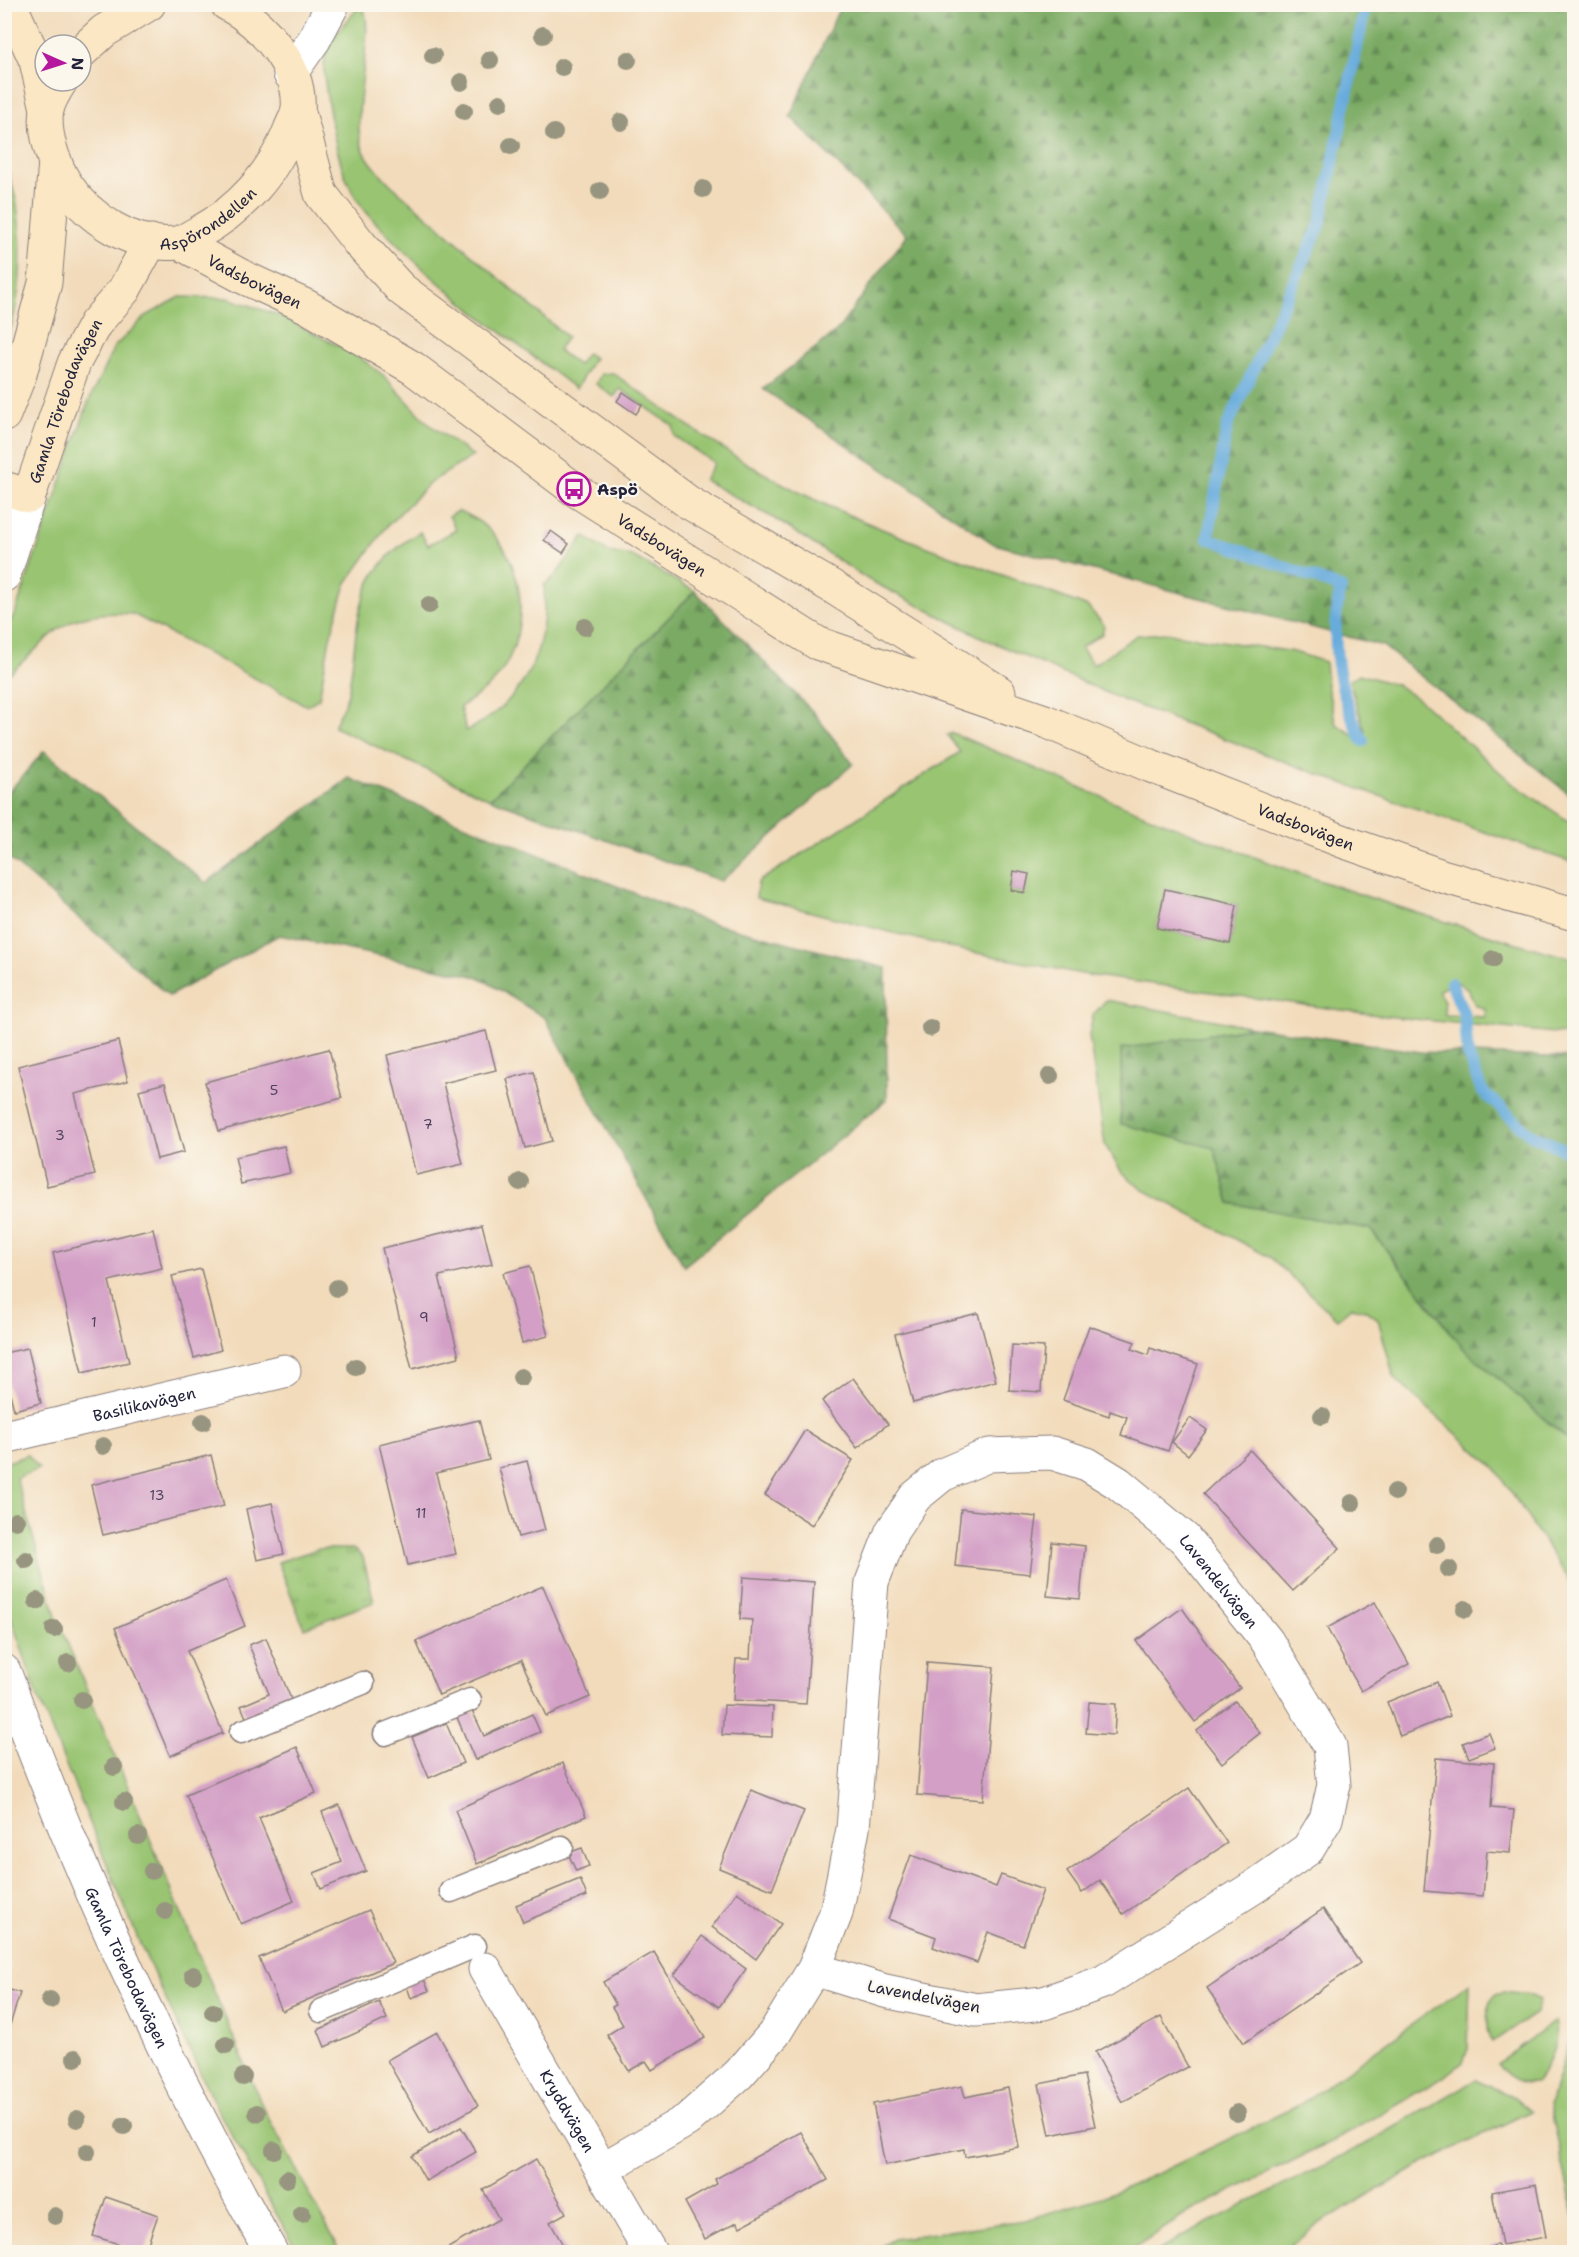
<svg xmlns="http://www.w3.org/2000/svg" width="1579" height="2257" viewBox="0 0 1579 2257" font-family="'Shantell Sans',sans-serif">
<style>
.grass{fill:#99c572;stroke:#5e7456;stroke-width:1.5;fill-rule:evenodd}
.forest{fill:url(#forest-firs);stroke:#4e6650;stroke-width:1.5}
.park{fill:url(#park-tufts);stroke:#5e7456;stroke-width:1.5}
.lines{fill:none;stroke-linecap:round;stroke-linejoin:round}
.stream{stroke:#67acdd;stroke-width:12}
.building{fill:#d39fc6}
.lane-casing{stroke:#8a7e7b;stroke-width:25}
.street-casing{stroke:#8a7e7b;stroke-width:35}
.secondary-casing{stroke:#8a7e7b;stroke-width:35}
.lane{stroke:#fff;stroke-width:22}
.street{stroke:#fff;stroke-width:33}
.secondary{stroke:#fbe7c3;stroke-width:33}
.tree{fill:#97957f}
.labels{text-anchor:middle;stroke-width:4.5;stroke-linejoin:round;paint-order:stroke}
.number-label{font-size:14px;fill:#4e415e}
.street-label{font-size:16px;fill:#22223b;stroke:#fbf7ec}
.poi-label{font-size:16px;font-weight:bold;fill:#22223b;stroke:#fbf7ec;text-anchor:start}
</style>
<defs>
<pattern id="forest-firs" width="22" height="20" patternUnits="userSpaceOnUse" patternTransform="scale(1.5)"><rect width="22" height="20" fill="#7aaa64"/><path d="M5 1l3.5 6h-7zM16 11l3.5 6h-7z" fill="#648a54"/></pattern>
<pattern id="park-tufts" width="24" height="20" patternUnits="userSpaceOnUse" patternTransform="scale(1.5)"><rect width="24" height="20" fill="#99c572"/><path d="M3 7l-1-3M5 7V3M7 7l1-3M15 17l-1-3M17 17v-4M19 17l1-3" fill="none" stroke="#7ca05f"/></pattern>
</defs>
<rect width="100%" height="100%" fill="#fbf7ec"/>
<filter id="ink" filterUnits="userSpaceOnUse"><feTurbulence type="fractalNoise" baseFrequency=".0167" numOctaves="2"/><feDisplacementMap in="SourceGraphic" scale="12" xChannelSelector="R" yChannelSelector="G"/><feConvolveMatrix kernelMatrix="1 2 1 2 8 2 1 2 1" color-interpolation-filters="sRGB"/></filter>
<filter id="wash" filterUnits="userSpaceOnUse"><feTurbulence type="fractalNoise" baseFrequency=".008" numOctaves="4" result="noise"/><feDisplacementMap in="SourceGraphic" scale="24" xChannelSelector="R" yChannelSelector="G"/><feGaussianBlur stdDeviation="1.35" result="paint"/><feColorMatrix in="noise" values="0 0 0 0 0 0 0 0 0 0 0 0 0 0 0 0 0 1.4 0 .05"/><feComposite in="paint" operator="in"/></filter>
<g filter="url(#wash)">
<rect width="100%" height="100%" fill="#f2dbbb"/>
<g class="grass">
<path d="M361 5C378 23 350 114 362 146 367 161 379 172 390 184L567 337 558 350 578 365 587 353 594 358 576 389C515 342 452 299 398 245 381 228 359 208 349 185 339 163 334 138 330 115 320 53 318 52 361 5Z"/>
<path d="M5 155C7 172 14 188 17 205 24 252 21 302 5 347Z"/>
<path d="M180 297 228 298 278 315 355 354 383 375 430 425 473 456 431 482 387 526 346 584 330 638 319 698 307 706 133 614C60 608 56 636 5 677V632L15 613 88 403 114 347 146 316Z"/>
<path d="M613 373C674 416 734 460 801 493 893 538 992 570 1088 607L1104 625 1102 634 1081 647 1093 665 1137 635 1167 633 1294 652 1325 662 1327 686 1336 724 1363 741 1365 731 1349 681 1359 674 1397 685 1421 701 1512 783 1574 825V863L1328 778 1123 700 981 637 869 580 775 519 704 480 714 463 674 436 673 426 620 389 614 397 596 384 601 374Z"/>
<path d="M458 511C525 534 538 628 496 679 487 690 472 699 460 707L466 731C527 700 548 650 544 585L555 576 584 536 608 552 632 556 695 591 490 799 334 727C339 714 347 701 349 688 360 618 352 573 420 532L428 545 456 530 449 516Z"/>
<path d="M952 733C1036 768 1119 806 1204 838 1325 885 1449 925 1574 959V1035L1385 1016 1087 975 957 949 756 898 758 882 960 752 947 735ZM1014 872 1028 874 1025 893 1011 890ZM1165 889 1237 905 1230 944 1157 928ZM1456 981 1469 991 1475 1005 1485 1009V1017L1445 1015 1444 1002 1438 991Z"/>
<path d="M1106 1000 1253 1027 1122 1050 1121 1123 1214 1148 1230 1203 1370 1229 1463 1348 1574 1445V1587L1495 1468 1394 1378 1378 1319 1365 1310 1352 1307 1337 1319 1271 1258 1142 1189 1121 1171 1105 1145 1089 1035 1093 1015Z"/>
<path d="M28 1455 39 1469 16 1478 56 1616 264 2110 341 2252H298L216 2107 141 1946 39 1700 5 1600V1463Z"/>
<path d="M1470 1983 1468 2049 1463 2062 1447 2075 1339 2138 1191 2211 1127 2252H871L894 2239 1025 2220 1102 2197 1161 2172 1299 2105Z"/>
<path d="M1503 1992 1529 1995 1540 2000 1536 2013 1492 2043C1483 2029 1487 2007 1495 1994Z"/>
<path d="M1555 2021C1561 2039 1547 2068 1536 2083 1519 2085 1507 2076 1497 2064Z"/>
<path d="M1574 2026V2111L1569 2114 1574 2160V2216L1550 2105Z"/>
<path d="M1475 2080 1514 2097 1531 2111 1426 2162 1323 2221 1282 2252H1157L1180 2237 1364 2145Z"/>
</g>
<g class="forest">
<path d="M841 5H1574V798L1383 646 994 544 763 389 837 331 907 235 790 116Z"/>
<path d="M695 591 814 713 853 764 721 881 490 799Z"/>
<path d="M44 751 206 883 349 778 704 921 886 968 887 1100 684 1266 545 1018 479 977 279 935 169 996 5 855V796Z"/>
<path d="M1253 1027 1421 1052 1574 1058V1445L1463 1348 1370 1229 1230 1203 1214 1148 1121 1124V1049Z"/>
</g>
<path class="park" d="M318 1549H353L363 1557 374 1602 304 1628 278 1562Z"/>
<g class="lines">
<g class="stream">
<path d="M1363 741C1339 696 1328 639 1341 588L1208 538 1227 427 1320 225 1366 4"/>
<path d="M1451 983 1464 1014 1468 1055 1482 1091 1530 1134 1574 1154"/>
</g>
</g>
<g id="blocks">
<g class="building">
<path d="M623 392 642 405 636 414 617 401Z"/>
<path d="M551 531 569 544 563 553 544 540Z"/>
<path d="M1014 871 1029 874 1025 893 1011 890Z"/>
<path d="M1165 889 1237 905 1230 944 1157 928Z"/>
<path d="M486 1031 496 1070 443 1083 463 1164 416 1175 387 1055Z"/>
<path d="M118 1041 128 1081 75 1094 95 1175 47 1186 18 1066Z"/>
<path d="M329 1049 342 1098 219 1131 205 1082Z"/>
<path d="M534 1072 552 1141 525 1148 507 1079Z"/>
<path d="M165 1083 184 1152 157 1159 139 1090Z"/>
<path d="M284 1146 290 1173 241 1184 235 1157Z"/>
<path d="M482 1224 492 1264 439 1276 459 1357 412 1369 382 1248Z"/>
<path d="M153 1228 162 1268 109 1281 129 1362 82 1373 53 1253Z"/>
<path d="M530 1266 548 1336 522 1343 503 1273Z"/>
<path d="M201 1269 221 1350 194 1358 172 1276Z"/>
<path d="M978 1313 996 1381 913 1403 895 1334Z"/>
<path d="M1089 1326 1135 1342 1132 1349 1148 1355 1150 1348 1198 1364 1168 1451 1121 1435 1127 1417 1110 1411 1109 1416 1063 1400Z"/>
<path d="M1012 1345 1044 1347 1041 1392 1009 1390Z"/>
<path d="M28 1348 41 1403 14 1410 4 1369V1353Z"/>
<path d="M853 1378 888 1424 857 1448 822 1401Z"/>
<path d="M1190 1418 1207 1430 1188 1455 1172 1442Z"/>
<path d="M479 1420 489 1460 436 1473 456 1554 408 1565 379 1444Z"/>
<path d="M805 1430 853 1460 812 1525 765 1495Z"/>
<path d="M1250 1450 1340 1548 1293 1591 1203 1494Z"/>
<path d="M211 1455 224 1506 103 1535 91 1485Z"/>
<path d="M527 1461 545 1530 518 1537 499 1468Z"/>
<path d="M272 1503 284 1554 257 1560 246 1509Z"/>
<path d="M961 1509 1037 1517 1030 1574 955 1566Z"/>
<path d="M1052 1542 1085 1546 1080 1599 1047 1596Z"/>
<path d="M743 1577 814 1582 806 1704 733 1700 736 1659H750L752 1620 740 1619Z"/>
<path d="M226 1580 245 1626 187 1651 223 1733 170 1756 115 1628Z"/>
<path d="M543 1586 590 1697 546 1716 521 1660 439 1695 416 1641Z"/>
<path d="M1375 1602 1409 1664 1361 1691 1327 1628Z"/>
<path d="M1182 1608 1240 1688 1195 1722 1136 1641Z"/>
<path d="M266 1638 293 1704 248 1722 241 1706 269 1694 249 1645Z"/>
<path d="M927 1662 994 1667 983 1800 917 1795Z"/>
<path d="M1437 1682 1450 1716 1400 1736 1387 1702Z"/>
<path d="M1235 1701 1260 1733 1222 1763 1197 1731Z"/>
<path d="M1089 1702 1116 1704 1114 1735 1086 1733Z"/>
<path d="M724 1705 773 1707 772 1737 722 1735Z"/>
<path d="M471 1708 484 1736 532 1714 540 1732 475 1760 456 1715Z"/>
<path d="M446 1723 463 1763 429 1778 412 1737Z"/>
<path d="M1489 1733 1495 1748 1469 1758 1463 1743Z"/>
<path d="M297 1747 316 1793 259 1818 294 1901 241 1924 186 1795Z"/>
<path d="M1436 1758 1494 1763 1491 1808 1514 1810 1510 1853 1487 1851 1483 1896 1424 1891Z"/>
<path d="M563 1763 586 1816 477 1864 455 1810Z"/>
<path d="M1189 1788 1227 1843 1123 1914 1100 1880 1082 1893 1067 1872Z"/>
<path d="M751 1790 804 1811 772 1890 719 1868Z"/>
<path d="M339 1805 366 1871 321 1889 314 1873 342 1862 322 1812Z"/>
<path d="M582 1848 589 1866 576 1871 568 1853Z"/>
<path d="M911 1855 996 1887 1001 1875 1043 1890 1023 1945 988 1932 977 1963 933 1947 936 1937 888 1919Z"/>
<path d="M580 1879 587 1896 523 1922 516 1905Z"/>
<path d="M737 1892 781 1924 756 1959 712 1927Z"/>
<path d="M1323 1909 1360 1963 1244 2043 1207 1988Z"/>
<path d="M369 1910 393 1963 282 2011 259 1958Z"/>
<path d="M702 1936 746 1969 719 2007 674 1975Z"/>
<path d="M654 1952 705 2038 652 2070 646 2061 629 2071 607 2035 623 2025 612 2007 616 2005 603 1982Z"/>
<path d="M423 1977 429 1991 411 1998 406 1984Z"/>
<path d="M4 1988 20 1993 10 2025 4 2024Z"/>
<path d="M379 2002 387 2019 325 2047 318 2030Z"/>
<path d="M1161 2017 1188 2067 1122 2102 1095 2052Z"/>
<path d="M437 2032 478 2106 429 2134 387 2060Z"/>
<path d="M1084 2075 1095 2126 1050 2135 1039 2084Z"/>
<path d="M962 2086 965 2097 1008 2088 1019 2147 965 2157 964 2149 885 2165 873 2104Z"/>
<path d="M461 2127 476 2152 426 2181 412 2156Z"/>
<path d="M801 2132 828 2180 740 2227 737 2222 705 2239 685 2202 717 2184 715 2179Z"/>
<path d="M536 2159 566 2213 550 2222 567 2252H441L499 2219 483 2190Z"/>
<path d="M1536 2184 1546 2237 1502 2245 1492 2192Z"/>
<path d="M106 2197 158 2215 145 2252 93 2236Z"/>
<path d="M1497 2244 1501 2252H1482Z"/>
</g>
</g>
</g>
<g filter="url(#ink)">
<use href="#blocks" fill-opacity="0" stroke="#8a7e7b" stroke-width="1.5"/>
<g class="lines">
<defs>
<g id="lane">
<path d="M241 1732 363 1683"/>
<path d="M385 1734 470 1700"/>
<path d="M451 1891 562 1847"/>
<path d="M321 2011 475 1946"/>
</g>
<g id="street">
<path d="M290 74 314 40 333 4"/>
<path d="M4 575 29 496"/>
<path id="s1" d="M4 1437 284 1371"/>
<path id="s2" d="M4 1671C77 1872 167 2066 271 2252"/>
<path id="s3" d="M485 1969 650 2252"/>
<path id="s4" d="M603 2169 687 2120 739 2074 774 2034 814 1969 836 1913 853 1829 872 1582 892 1531 915 1497 942 1475 989 1455 1052 1453 1087 1464 1118 1483 1185 1539 1267 1641 1330 1746 1334 1785 1326 1819 1308 1849 1254 1887 1103 1982 1044 2003 976 2010 885 1991 814 1969"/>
</g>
<g id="secondary">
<path d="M10 4 36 61 47 109"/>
<path d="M81 52 104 31 149 4"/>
<path id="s5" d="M61 81C56 89 49 100 47 110 43 133 54 165 66 184 89 219 133 248 177 243 184 242 191 236 198 233 239 211 273 174 290 130 292 124 297 116 298 109 302 67 261 22 227 4"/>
<path d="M298 109 321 194 360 244 401 289 688 502 831 586 999 692"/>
<path id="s6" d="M180 243 245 278 306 306 413 368 574 489 817 643 1045 721 1151 766 1342 841 1442 876 1574 914"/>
<path d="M4 415 20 374 45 283 55 161"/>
<path id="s7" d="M4 488 29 496 74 363 95 324 124 290 151 241"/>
</g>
</defs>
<use href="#lane" class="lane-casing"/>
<use href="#street" class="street-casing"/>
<use href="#secondary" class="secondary-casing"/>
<use href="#lane" class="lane"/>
<use href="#street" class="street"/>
<use href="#secondary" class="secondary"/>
</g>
<g class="tree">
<circle cx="543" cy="35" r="9"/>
<circle cx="433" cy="56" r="9"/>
<circle cx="490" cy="60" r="9"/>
<circle cx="628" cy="60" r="9"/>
<circle cx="562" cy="67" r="9"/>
<circle cx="461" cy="82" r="9"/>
<circle cx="500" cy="103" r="9"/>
<circle cx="464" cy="111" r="9"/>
<circle cx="621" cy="122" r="9"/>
<circle cx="554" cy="133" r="9"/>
<circle cx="511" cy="146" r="9"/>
<circle cx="703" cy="189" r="9"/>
<circle cx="600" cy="191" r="9"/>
<circle cx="429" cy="605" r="9"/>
<circle cx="585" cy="627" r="9"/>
<circle cx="1493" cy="959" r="9"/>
<circle cx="930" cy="1028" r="9"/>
<circle cx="1050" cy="1076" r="9"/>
<circle cx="520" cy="1182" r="9"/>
<circle cx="337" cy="1288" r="9"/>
<circle cx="356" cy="1367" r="9"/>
<circle cx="521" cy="1377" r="9"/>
<circle cx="1322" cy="1416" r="9"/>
<circle cx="203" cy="1422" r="9"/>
<circle cx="103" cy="1446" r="9"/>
<circle cx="1395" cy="1492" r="9"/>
<circle cx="1352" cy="1503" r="9"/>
<circle cx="16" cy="1521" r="9"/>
<circle cx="1437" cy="1545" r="9"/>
<circle cx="26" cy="1560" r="9"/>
<circle cx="1449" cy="1569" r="9"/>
<circle cx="37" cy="1601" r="9"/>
<circle cx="1465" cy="1609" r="9"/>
<circle cx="54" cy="1629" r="9"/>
<circle cx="68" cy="1663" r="9"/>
<circle cx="82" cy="1700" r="9"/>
<circle cx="114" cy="1767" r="9"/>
<circle cx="124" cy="1802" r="9"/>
<circle cx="138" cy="1836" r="9"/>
<circle cx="152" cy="1871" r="9"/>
<circle cx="165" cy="1911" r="9"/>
<circle cx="193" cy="1975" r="9"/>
<circle cx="50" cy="2000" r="9"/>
<circle cx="213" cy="2012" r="9"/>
<circle cx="226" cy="2045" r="9"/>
<circle cx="75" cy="2058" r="9"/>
<circle cx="243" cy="2077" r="9"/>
<circle cx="257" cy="2113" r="9"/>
<circle cx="1237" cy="2113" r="9"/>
<circle cx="77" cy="2119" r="9"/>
<circle cx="124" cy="2126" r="9"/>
<circle cx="274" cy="2150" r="9"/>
<circle cx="87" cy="2152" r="9"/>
<circle cx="287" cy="2179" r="9"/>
<circle cx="302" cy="2214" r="9"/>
<circle cx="55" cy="2216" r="9"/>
</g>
</g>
<defs>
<symbol id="bus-ring" viewBox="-11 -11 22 22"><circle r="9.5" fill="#fbf7ec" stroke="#b5179e" stroke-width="1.5"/><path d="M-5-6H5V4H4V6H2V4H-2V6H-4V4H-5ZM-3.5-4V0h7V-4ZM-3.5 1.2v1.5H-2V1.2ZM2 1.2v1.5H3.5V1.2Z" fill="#b5179e"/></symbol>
</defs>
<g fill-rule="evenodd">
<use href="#bus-ring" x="555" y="470" width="38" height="38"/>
</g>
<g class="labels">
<g class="number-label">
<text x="274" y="1095">5</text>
<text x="428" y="1129">7</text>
<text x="60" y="1140">3</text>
<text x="424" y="1322">9</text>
<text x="94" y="1327">1</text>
<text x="157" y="1500">13</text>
<text x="421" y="1518">11</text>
</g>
<g class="street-label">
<text dy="6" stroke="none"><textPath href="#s5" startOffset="280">Aspörondellen</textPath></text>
<text dy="6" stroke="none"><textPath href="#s6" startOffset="84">Vadsbovägen</textPath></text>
<text dy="6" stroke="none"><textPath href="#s7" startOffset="128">Gamla Törebodavägen</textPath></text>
<text dy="6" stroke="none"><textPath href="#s6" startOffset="570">Vadsbovägen</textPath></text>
<text dy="6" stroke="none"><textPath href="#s6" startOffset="1276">Vadsbovägen</textPath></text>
<text dy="6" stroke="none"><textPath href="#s1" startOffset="144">Basilikavägen</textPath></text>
<text dy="6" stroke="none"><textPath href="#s4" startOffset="1149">Lavendelvägen</textPath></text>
<text dy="6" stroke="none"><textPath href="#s2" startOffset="321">Gamla Törebodavägen</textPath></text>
<text transform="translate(924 1996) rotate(11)" y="6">Lavendelvägen</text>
<text dy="6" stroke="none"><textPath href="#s3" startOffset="164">Kryddvägen</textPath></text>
</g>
<g class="poi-label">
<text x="597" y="495">Aspö</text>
</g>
</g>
<rect width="1579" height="2257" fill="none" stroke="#fbf7ec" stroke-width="24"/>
<g transform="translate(63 63) rotate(93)"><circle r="28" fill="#fbf7ec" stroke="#a4a2a5" stroke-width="1.5"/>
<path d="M0-4.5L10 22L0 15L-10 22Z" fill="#b5179e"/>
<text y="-9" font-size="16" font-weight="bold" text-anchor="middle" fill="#22223b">N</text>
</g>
</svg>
